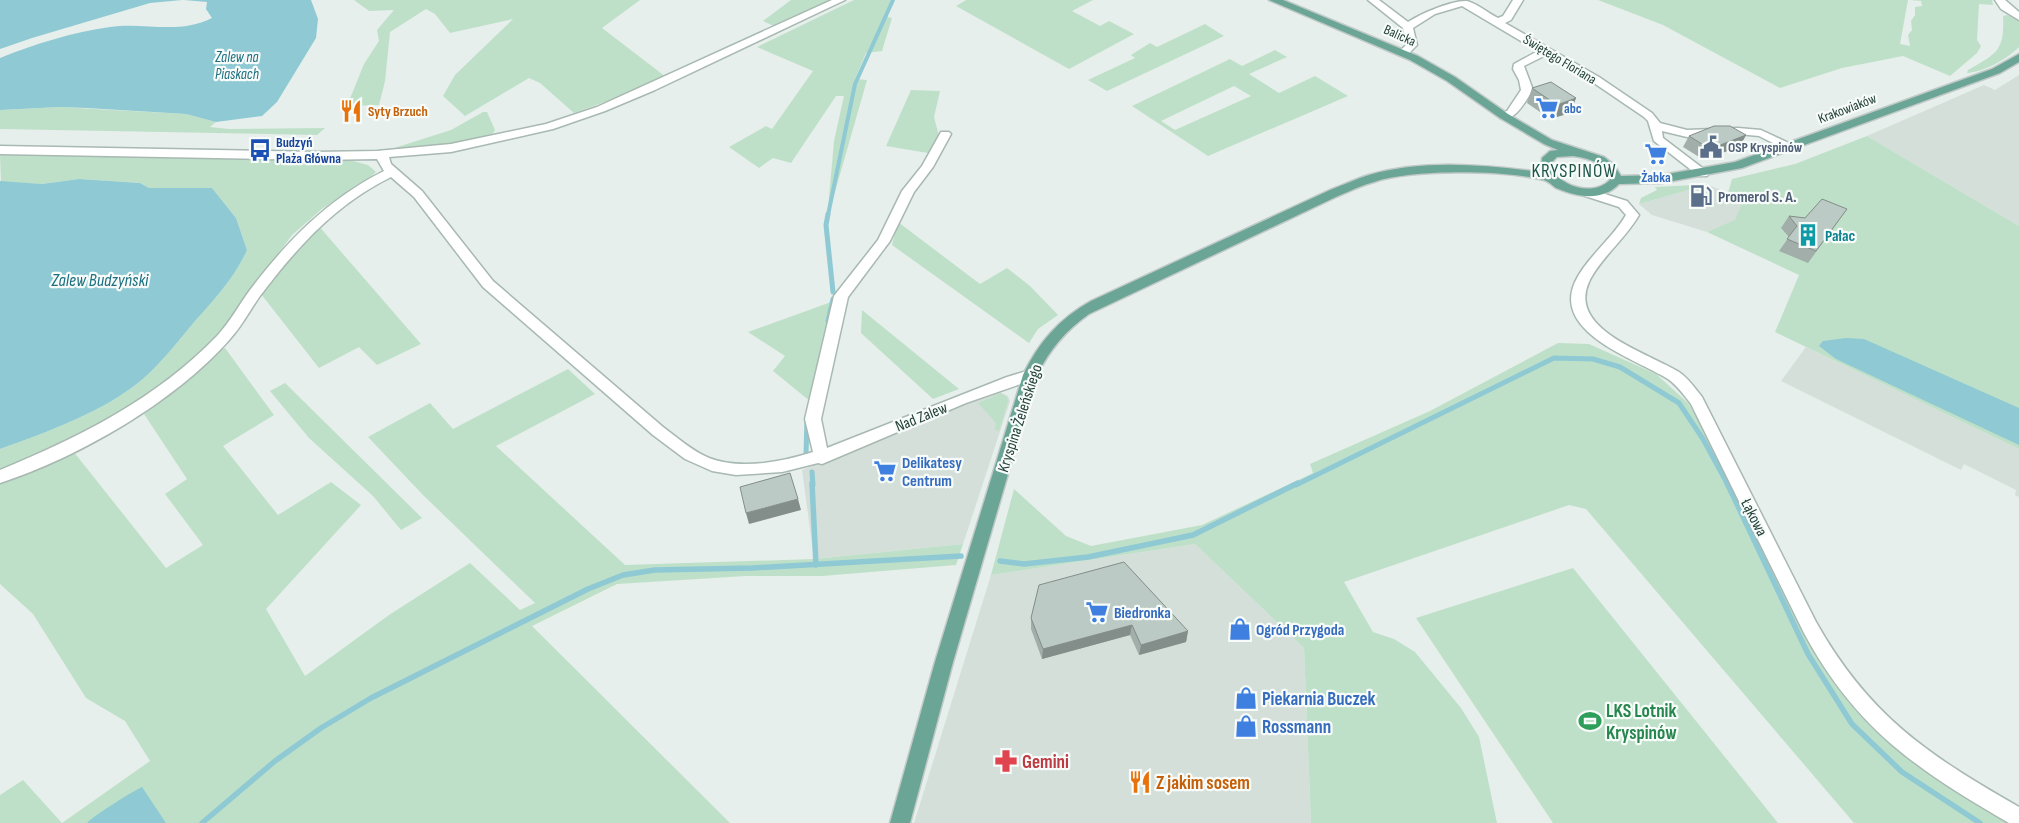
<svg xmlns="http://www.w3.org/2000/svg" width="2019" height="823" viewBox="0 0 2019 823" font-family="'Sofia Sans Condensed',sans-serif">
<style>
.built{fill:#d4dfda}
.green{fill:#bfe0c8;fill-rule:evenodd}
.water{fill:#8ec9d4}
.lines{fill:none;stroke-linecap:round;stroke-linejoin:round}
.stream-far2{stroke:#8ec9d4;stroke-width:4}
.stream-far1{stroke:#8ec9d4;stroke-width:5}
.stream{stroke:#8ec9d4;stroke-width:5.5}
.minor-casing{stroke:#a8b8b2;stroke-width:3}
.major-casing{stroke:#c2cac8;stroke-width:3}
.minor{fill:#fff;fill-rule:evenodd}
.major{fill:#6aa596;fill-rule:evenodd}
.wall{fill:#a1aea9}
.shaded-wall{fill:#838d89}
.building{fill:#bbcac4;stroke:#838d89}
.labels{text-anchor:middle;stroke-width:4.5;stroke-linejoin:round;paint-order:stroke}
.far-street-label{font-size:14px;fill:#24423a;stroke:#f7fbf9}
.far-shop-label{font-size:14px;font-weight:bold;fill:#366cbe;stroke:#f7fbf9;text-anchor:start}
.far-food-label{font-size:14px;font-weight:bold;fill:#c56008;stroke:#f7fbf9;text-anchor:start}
.far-transit-label{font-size:14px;font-weight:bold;fill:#164399;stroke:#f7fbf9;text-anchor:start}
.far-service-label{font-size:14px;font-weight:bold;fill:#4e5e75;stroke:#f7fbf9;text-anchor:start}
.far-water-label{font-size:15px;font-style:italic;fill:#1c6f80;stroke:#f7fbf9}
.service-label{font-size:16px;font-weight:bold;fill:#4e5e75;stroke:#f7fbf9;text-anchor:start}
.culture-label{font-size:16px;font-weight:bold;fill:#0d838f;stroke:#f7fbf9;text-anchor:start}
.street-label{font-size:16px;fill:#24423a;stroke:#f7fbf9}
.shop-label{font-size:16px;font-weight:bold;fill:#366cbe;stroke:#f7fbf9;text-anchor:start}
.water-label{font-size:18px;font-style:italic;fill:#1c6f80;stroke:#f7fbf9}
.quarter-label{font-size:19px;letter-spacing:1px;fill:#1f5548;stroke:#f7fbf9}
.near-shop-label{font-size:19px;font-weight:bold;fill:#366cbe;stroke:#f7fbf9;text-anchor:start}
.near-leisure-label{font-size:19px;font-weight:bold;fill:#27864d;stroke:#f7fbf9;text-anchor:start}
.near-health-label{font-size:19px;font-weight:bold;fill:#be3a42;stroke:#f7fbf9;text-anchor:start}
.near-food-label{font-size:19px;font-weight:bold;fill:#c56008;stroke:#f7fbf9;text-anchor:start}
</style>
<rect width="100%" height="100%" fill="#e6efeb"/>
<g class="built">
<path d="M2019 75V226L1867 136 1984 85 1995 90Z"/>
<path d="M1706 184 1728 193 1742 202 1735 221 1707 232 1652 215 1639 204 1692 189 1694 185Z"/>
<path d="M1806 347 2019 449V497L2015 495 2016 490 1964 464 1961 470 1781 381Z"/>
<path d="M999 392 1008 396 1010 401 963 544 814 559 802 470 937 415Z"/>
<path d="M1195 544 1304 648 1311 823H914L991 575Z"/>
</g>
<g class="green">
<path d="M354 0H640L602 28 666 77 635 91 574 113 540 83 529 78 465 116 443 96 455 75 513 19 450 33 435 14 426 9 390 32 385 81 379 105 347 106 364 64 379 41 377 30 394 10 369 11Z"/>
<path d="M791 0H830L776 27 763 21Z"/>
<path d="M854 0H891L884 16 892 18 882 51 866 53 855 79 867 80 827 220 834 141 844 96H836L791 163 773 158 759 168 729 147 766 126 772 129 813 71 757 47Z"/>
<path d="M966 0H1093L1072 11 1100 26 1109 21 1134 34 1069 69 956 6Z"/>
<path d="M1598 0H1908L1900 44 1910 46 1908 35 1912 30 1911 21 1915 15V7L1922 6 1921 1 1910 0H1992L1993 5 1979 4 1977 40 1981 46 1977 53 1950 76 1903 56 1842 68 1780 88 1663 25Z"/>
<path d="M2007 15 2019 20V47C2007 59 1984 72 1967 73L1968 70C1996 54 2005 51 2003 16Z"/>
<path d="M1205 24 1224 36 1107 91 1088 80 1135 58 1131 55 1150 43 1157 47Z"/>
<path d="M1275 50 1287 57 1249 74 1279 93 1315 76 1348 96 1208 156 1132 106 1230 59 1242 66ZM1234 86 1251 96 1175 130 1161 121Z"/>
<path d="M911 90 940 91 934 117 939 136 928 153 886 146Z"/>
<path d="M59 107 186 114 216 122 210 127 229 129 325 128 317 135 0 129V110Z"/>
<path d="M483 112H487L495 130 490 138 451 145 391 149 451 130Z"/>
<path d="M1867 136 2019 226V449L1775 332 1799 275 1707 232 1735 220 1742 202 1728 193 1732 179 1795 164Z"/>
<path d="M0 154 353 161 368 165 376 172 369 179 323 208 292 235 216 338 150 399 89 433 0 472V449C47 432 106 411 144 378 163 361 179 340 195 321 215 299 235 277 247 250L236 218 212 188H149L140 183 79 179 42 184 1 182Z"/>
<path d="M1694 185 1692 189 1639 204 1641 198 1657 190 1655 187Z"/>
<path d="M898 222 980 284 1007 268 1030 286 1058 315 1038 329 1029 343 892 245Z"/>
<path d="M317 224 421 344 377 365 359 347 319 368 261 294Z"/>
<path d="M834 301 811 402 773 371 785 356 748 332Z"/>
<path d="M862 310 959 389 933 399 861 333Z"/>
<path d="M1558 343 1589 344 1656 374 1688 403 1703 428 1834 682C1882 744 1944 784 2012 823H1854L1586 509 1569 505 1344 582 1373 632 1394 639 1415 652 1461 708 1479 737 1497 823H1311L1304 648 1195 544 991 575 1014 489 1066 536 1091 546 1202 525 1313 473 1310 464 1430 411Z"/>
<path d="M225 348 274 415 223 446 278 515 331 482 361 505 266 609 305 676 389 615 470 563 520 610 535 603 423 495 368 437 430 403 453 429 568 369 595 394 496 446 625 565 814 559 963 544 956 565 822 576H746L617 584 532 626 730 823H0V795L23 780 62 823 150 761 125 721 86 698 33 614 0 584V482L73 451 166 568 203 545 165 494 187 479 144 414 175 389 215 352Z"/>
<path d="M285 383 422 518 401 530 373 496 309 438 270 391Z"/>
<path d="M1001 393 1007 397 1008 401 999 431 995 430 996 423 978 403Z"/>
<path d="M1573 568 1778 823H1553L1416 618Z"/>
</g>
<g class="water">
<path d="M0 0H182L150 3 32 38 0 49Z"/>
<path d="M184 0H311L318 19 316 38 277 102 262 116 216 122 186 114 87 108 59 107 0 110V58C35 44 73 32 110 27 145 22 179 35 212 18L206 9 207 2Z"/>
<path d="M79 179 140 183 149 188H212L236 218 247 250C235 277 215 299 195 321 179 340 163 361 144 378 106 411 47 432 0 449V181L42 184Z"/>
<path d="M1846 338 1864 339 2019 408V445L1836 359 1819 346 1823 341Z"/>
<path d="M142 787 166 823H87C90 818 133 791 142 787Z"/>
</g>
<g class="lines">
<path class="stream-far2" d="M828 215 855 84 893 0"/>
<g class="stream-far1">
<path d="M828 214 826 225 833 292"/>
<path d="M828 321 833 299"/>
<path d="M806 455 807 417"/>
<path d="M812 472 813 485"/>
<path d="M1296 485 1554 358 1593 359 1620 367 1679 403 1703 439 1728 485"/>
</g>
<g class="stream">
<path d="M812 483 816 565"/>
<path d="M1727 483 1808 654 1852 724 1902 772 1980 823"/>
<path d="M1000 561 1024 564 1088 557 1193 535 1298 483"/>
<path d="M202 823 275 761 321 728 371 698 588 589 623 575 655 570 752 568 961 556"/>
</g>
<defs>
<g id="minor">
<path d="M832 0H845L655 90 605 111 553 129 451 152 389 157 391 164 422 191 493 281 663 427C678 438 692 451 709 458 740 470 782 462 813 452L805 419 834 296 878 240 902 191 922 166 941 132H949L951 134 933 167 914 192 890 241 848 297 821 419 827 448 1007 377 1030 370 1035 371 1037 375 1035 379 966 403 822 464 818 463 782 472 736 475 712 471 685 459 653 435 483 287 414 197 391 177C336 204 297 247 260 296 250 310 242 326 230 339 175 402 79 457 0 483V470C80 437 156 399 217 336 230 322 239 305 250 290 288 240 328 199 384 171L377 159 316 160 0 154V146L316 152 377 151 451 144 546 124 597 107Z"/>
<path d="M1368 0H1379L1408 22C1422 13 1453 0 1467 1 1478 4 1488 13 1498 18L1503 16 1513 0H1523L1511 20 1505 23 1599 77 1652 113 1660 123 1687 130 1738 128 1761 130 1795 146 1789 150 1785 149 1759 136 1738 134 1687 137 1662 131 1663 138 1709 173 1707 176H1699L1654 141 1648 121 1644 117 1591 81 1546 55 1524 66 1533 90C1525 101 1516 122 1500 118V114L1507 111 1521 90 1519 80 1513 69 1514 64 1538 51 1462 6 1435 14 1413 28 1417 45 1407 55H1399L1398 53 1407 44 1403 28Z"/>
<path d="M1995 0H2005L2019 12V20L2001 9Z"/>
<path d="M1589 189 1627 201 1639 215C1626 238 1598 261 1589 282 1567 330 1649 353 1679 372 1688 378 1695 388 1702 397L1816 622C1869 716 1928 755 2019 807V823H2009C1916 769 1856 729 1804 633L1691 404C1684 395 1677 385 1668 379 1636 359 1552 333 1575 282 1587 257 1612 239 1626 215L1619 207 1585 196 1583 193 1585 190Z"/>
</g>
<path id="major" d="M1269 0H1283L1418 56 1455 77 1508 114 1552 140 1604 157 1614 165 1621 176 1662 175 1735 162 1992 69 2019 54V62L2000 73 1742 168 1662 183 1619 184C1611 193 1598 197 1585 196 1576 195 1565 192 1556 188 1552 185 1548 181 1544 180 1503 170 1413 169 1374 182 1362 185 1350 191 1338 196L1089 314C1066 330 1050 349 1037 375L953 662 910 823H890L935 662 1023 375C1039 342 1059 319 1091 301L1330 190C1343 185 1356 179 1369 175 1424 159 1485 165 1541 172L1542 158 1550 151 1558 150 1544 144 1500 118 1447 81 1410 60ZM1573 156C1589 158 1604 163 1610 180 1594 196 1564 188 1552 170V162L1557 157Z"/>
</defs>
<use href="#minor" class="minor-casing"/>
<use href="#major" class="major-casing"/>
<use href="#minor" class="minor"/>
<use href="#major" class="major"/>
</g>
<g class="wall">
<path d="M1532 88 1576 98 1570 113 1550 119 1527 103Z"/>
<path d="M1746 135 1740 146 1704 160 1683 147 1689 136Z"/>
<path d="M1847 209 1808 263 1779 251 1789 237 1781 228 1789 216 1805 218Z"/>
<path d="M1039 585 1188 631 1186 642 1139 655 1130 635 1042 659 1031 629V618Z"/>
</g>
<g class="shaded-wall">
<path d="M1576 98 1570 113 1550 119 1557 105Z"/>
<path d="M1746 135 1740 146 1704 160 1710 149Z"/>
<path d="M798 499 801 510 749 524 746 513Z"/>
<path d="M1132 625 1130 635 1042 659 1043 649Z"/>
<path d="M1188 631 1186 642 1139 655 1141 645Z"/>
</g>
<g class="building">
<path d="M1551 82 1576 98 1557 105 1532 88Z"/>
<path d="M1714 126H1730L1746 135 1710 149 1689 136Z"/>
<path d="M1822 199 1847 209 1816 251 1787 239 1797 226 1789 216 1805 218Z"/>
<path d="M790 473 798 499 746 513 740 487Z"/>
<path d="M1124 562 1188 631 1141 645 1132 625 1043 649 1031 618 1039 585Z"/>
</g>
<defs>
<symbol id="supermarket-bare" viewBox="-9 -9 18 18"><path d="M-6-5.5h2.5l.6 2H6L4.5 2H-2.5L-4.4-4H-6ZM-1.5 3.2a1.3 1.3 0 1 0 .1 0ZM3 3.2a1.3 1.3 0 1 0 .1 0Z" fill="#3f7fe0" stroke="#f7fbf9" stroke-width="2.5" paint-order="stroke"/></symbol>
<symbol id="restaurant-bare" viewBox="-9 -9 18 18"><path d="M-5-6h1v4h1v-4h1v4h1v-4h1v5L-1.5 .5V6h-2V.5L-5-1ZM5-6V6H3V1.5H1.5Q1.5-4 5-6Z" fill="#e8710a" stroke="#f7fbf9" stroke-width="2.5" paint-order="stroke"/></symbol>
<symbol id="civic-bare" viewBox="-9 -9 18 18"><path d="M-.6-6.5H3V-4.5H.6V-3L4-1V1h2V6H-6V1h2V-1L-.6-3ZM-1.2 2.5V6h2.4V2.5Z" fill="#5c6f8a" stroke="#f7fbf9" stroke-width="2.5" paint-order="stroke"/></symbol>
<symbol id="bus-bare" viewBox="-9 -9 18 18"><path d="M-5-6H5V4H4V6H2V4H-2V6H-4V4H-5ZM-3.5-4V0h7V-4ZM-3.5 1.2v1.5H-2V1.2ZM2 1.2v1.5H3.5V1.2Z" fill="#1a4fb4" stroke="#f7fbf9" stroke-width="2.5" paint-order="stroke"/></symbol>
<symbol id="fuel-bare" viewBox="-9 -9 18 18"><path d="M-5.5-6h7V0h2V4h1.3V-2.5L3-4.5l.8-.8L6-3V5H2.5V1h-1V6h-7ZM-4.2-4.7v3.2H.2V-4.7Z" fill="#5c6f8a" stroke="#f7fbf9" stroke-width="2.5" paint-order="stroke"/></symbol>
<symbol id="building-bare" viewBox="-9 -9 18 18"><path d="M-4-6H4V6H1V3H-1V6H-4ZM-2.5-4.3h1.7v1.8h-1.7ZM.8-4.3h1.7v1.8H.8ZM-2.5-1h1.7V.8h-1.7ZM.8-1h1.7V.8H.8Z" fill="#0f9aa8" stroke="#f7fbf9" stroke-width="2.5" paint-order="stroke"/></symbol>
<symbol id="shop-bare" viewBox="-9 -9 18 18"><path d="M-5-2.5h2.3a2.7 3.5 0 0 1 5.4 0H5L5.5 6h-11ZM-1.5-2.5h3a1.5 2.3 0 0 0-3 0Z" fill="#3f7fe0" stroke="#f7fbf9" stroke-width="2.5" paint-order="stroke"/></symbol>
<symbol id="stadium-bare" viewBox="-9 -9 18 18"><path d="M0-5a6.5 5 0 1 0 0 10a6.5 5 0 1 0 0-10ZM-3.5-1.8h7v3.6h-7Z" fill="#2e9e5b" stroke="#f7fbf9" stroke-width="2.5" paint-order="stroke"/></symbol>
<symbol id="pharmacy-bare" viewBox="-9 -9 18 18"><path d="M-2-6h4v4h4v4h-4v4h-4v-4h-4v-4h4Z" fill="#e0444e" stroke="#f7fbf9" stroke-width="2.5" paint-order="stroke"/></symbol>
</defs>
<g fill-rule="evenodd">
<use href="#supermarket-bare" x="1531" y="92" width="32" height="32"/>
<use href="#restaurant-bare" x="335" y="95" width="32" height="32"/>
<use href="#civic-bare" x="1695" y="131" width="32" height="32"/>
<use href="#bus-bare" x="244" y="134" width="32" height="32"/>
<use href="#supermarket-bare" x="1640" y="138" width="32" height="32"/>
<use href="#fuel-bare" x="1685" y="180" width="32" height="32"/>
<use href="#building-bare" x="1792" y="219" width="32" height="32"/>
<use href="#supermarket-bare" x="869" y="455" width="32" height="32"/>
<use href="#supermarket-bare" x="1081" y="596" width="32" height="32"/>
<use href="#shop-bare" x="1224" y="613" width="32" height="32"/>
<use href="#shop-bare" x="1230" y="682" width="32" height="32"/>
<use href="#stadium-bare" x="1574" y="705" width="32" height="32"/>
<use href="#shop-bare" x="1230" y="710" width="32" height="32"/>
<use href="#pharmacy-bare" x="990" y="745" width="32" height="32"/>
<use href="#restaurant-bare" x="1124" y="766" width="32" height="32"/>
</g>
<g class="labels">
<g class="far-street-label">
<text transform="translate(1400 35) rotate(24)" y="5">Balicka</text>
<text transform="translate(1560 59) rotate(31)" y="5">Świętego Floriana</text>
<text transform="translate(1847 108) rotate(-21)" y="5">Krakowiaków</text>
</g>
<g class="far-shop-label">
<text x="1564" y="113">abc</text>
<text x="1656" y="182" text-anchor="middle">Żabka</text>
</g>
<g class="far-food-label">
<text x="368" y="116">Syty Brzuch</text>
</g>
<g class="far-transit-label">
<text x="276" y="147">Budzyń<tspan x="276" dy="16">Plaża Główna</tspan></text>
</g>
<g class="far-service-label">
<text x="1728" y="152">OSP Kryspinów</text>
</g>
<g class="far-water-label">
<text x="237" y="62">Zalew na<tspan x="237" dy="17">Piaskach</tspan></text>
</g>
<g class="service-label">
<text x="1718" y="202">Promerol S. A.</text>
</g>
<g class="culture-label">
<text x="1825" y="241">Pałac</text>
</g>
<g class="street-label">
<text transform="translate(921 416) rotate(-22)" y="6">Nad Zalew</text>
<text transform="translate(1019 418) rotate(-72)" y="6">Kryspina Żeleńskiego</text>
<text transform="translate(1755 517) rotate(63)" y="6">Łąkowa</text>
</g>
<g class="shop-label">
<text x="902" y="468">Delikatesy<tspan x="902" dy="18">Centrum</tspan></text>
<text x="1114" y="618">Biedronka</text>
<text x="1256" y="635">Ogród Przygoda</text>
</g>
<g class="water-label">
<text x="100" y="286">Zalew Budzyński</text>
</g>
<g class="quarter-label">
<text x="1574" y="177">KRYSPINÓW</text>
</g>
<g class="near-shop-label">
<text x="1262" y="705">Piekarnia Buczek</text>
<text x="1262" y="733">Rossmann</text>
</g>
<g class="near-leisure-label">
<text x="1606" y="717">LKS Lotnik<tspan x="1606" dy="22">Kryspinów</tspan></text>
</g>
<g class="near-health-label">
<text x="1022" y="768">Gemini</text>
</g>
<g class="near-food-label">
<text x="1156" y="789">Z jakim sosem</text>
</g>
</g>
</svg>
